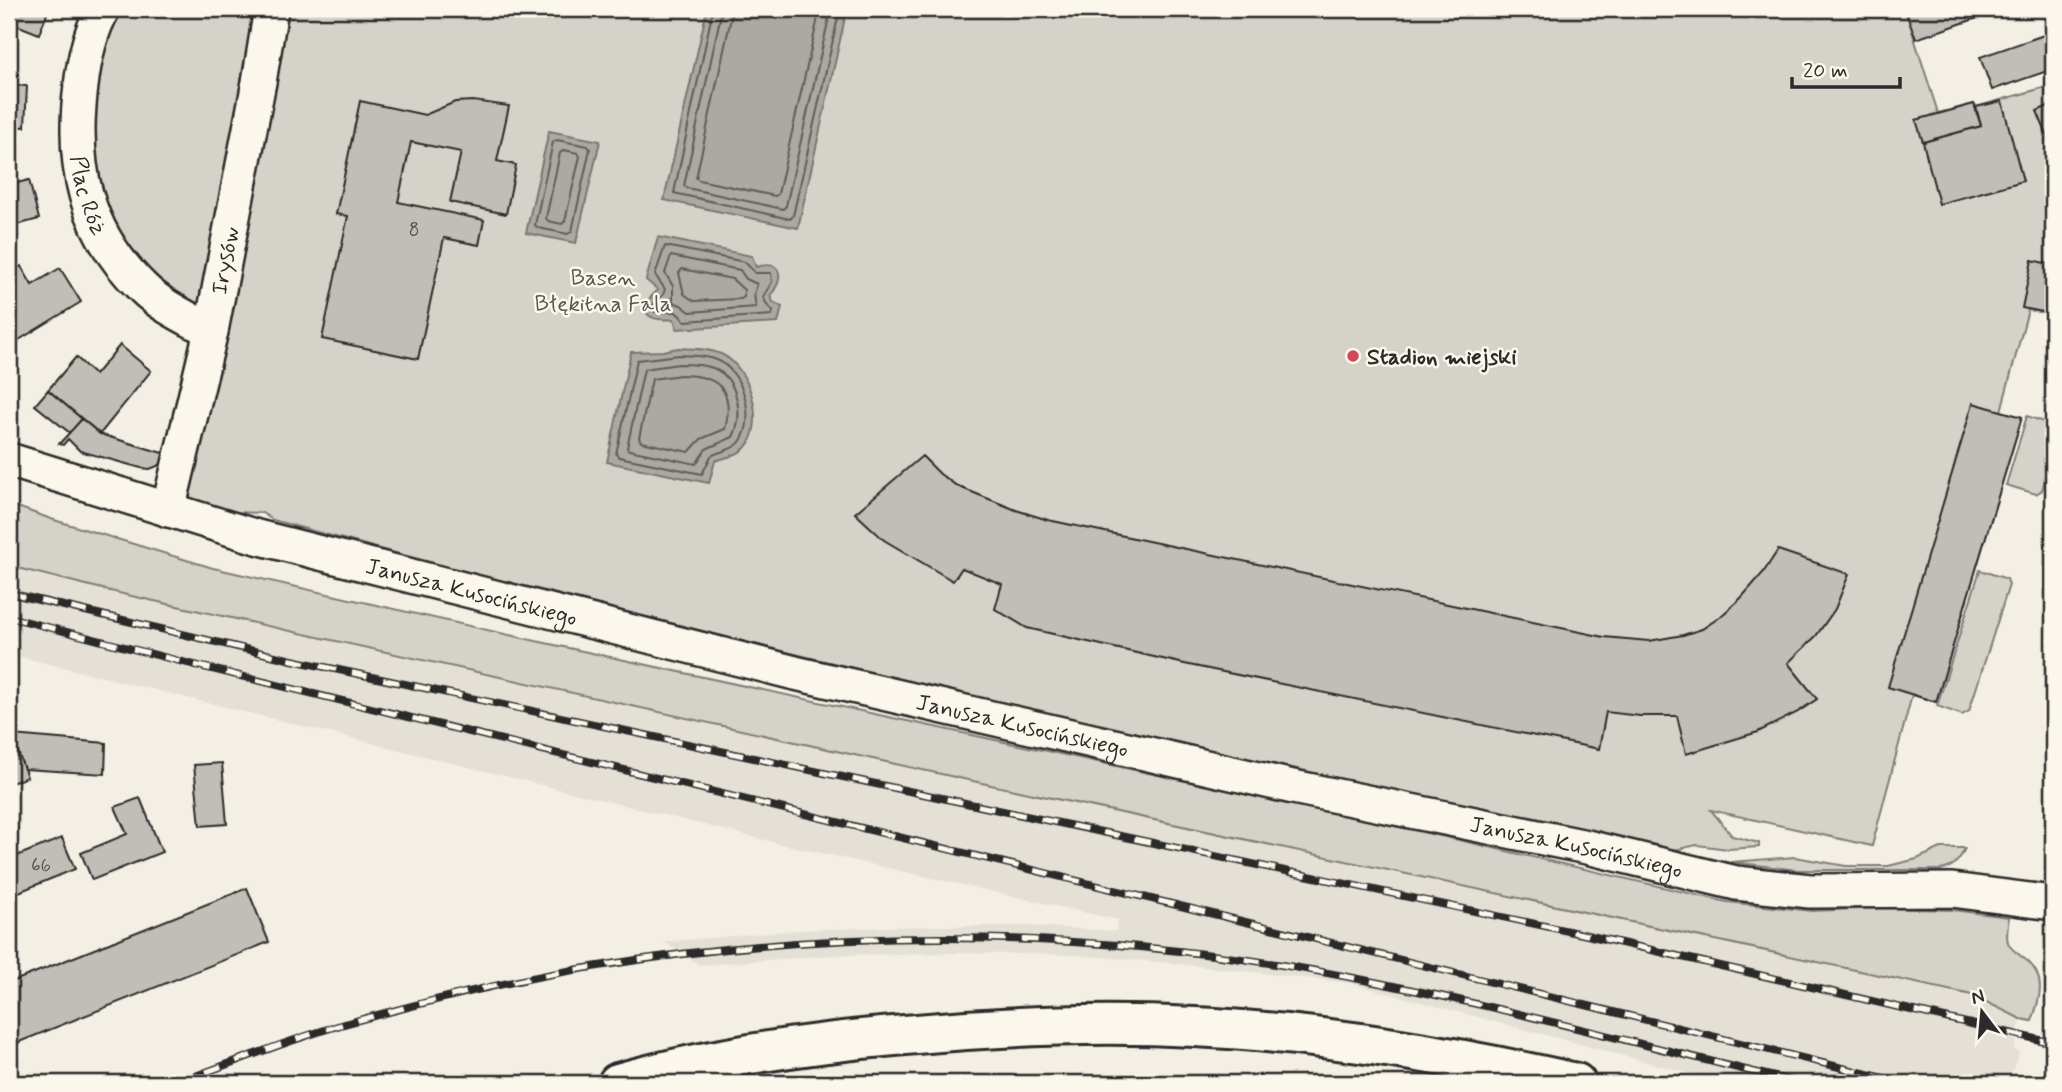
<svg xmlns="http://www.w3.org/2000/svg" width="2062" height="1092" viewBox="0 0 2062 1092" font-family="Mynerve,sans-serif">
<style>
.built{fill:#e4e0d6}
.green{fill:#d5d2c9;stroke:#807e7a;stroke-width:2}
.water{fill:#aca9a2;stroke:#787772;stroke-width:2}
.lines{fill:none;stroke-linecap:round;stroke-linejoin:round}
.shore{stroke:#5f5d5b;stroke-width:2}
.building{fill:#c0beb6;stroke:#2b2b2b;stroke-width:2}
.minor-casing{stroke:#2b2b2b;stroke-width:38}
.secondary-casing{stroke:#2b2b2b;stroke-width:44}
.minor{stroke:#fbf7ec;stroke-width:33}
.secondary{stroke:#fbf7ec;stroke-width:38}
.rail-casing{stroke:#2b2b2b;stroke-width:8}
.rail{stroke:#fbf7ec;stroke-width:5;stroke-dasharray:16;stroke-linecap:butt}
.poi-dot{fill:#d1495b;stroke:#fbf7ec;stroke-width:2.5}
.labels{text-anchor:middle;stroke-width:5;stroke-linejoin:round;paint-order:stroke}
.number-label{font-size:19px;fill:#50504e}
.street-label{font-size:23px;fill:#2b2b2b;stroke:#fbf7ec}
.park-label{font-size:23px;fill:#565552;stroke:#fbf7ec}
.poi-label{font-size:23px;font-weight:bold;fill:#2b2b2b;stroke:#fbf7ec;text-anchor:start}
</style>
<rect width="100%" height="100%" fill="#f3efe4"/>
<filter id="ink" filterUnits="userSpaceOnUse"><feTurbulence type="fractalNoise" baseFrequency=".0143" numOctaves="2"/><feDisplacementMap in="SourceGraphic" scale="14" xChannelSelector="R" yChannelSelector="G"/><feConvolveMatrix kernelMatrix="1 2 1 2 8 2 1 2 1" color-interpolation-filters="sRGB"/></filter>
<g filter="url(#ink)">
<path class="built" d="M9 566 127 595 991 785 1972 995 2021 1019 2014 1050 2020 1052 2007 1083H1726L1349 983 1180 964 1075 955 958 953 833 955 700 965 664 942 798 930 920 926H1030L1116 931 1118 920 777 843 9 654Z"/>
<g class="green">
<path d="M103 9H1905L1938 113 1974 104 1976 107 2053 85V314L2028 310 2001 411 2022 417 1936 702 1912 695 1872 846 1711 810 1732 836 1759 843V847L1728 849 1697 845 1674 850C1204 751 736 647 273 520L262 513 168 510 211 331 164 303 82 183Z"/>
<path d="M2027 416 2053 425V453L2042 490 2036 494 2006 485Z"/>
<path d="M9 504 54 520 213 568 536 641 1450 838 1727 902 1813 911 1878 908 1952 910 2009 917C2008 926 2005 937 2009 945 2013 951 2020 955 2026 960 2047 977 2040 999 2032 1021L2021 1019 1972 995 991 785 127 595 9 566Z"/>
<path d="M1980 570 2007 579 2009 585 1969 711 1962 715 1937 706Z"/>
<path d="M1941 848H1965C1960 860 1953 869 1939 870H1798L1731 862 1795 857 1846 866H1888L1917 859Z"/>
</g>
<g class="water">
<path d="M707 9H847L798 228 664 200Z"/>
<path d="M549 131 600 141 576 243 526 233Z"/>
<path d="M658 237 752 256 756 267C784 259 784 279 770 296L773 302 782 307 778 323 677 329 674 319C647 322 634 311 658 290L646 280Z"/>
<path d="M678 348C692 349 708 348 721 354 750 367 767 424 745 448 737 456 724 458 715 461L709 483 607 462 631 352 663 351Z"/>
</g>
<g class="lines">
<g class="shore">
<path d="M713 9 674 193 790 219 793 216 840 9"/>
<path d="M722 9 684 186 687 188 783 209 786 206 831 9"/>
<path d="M733 9 696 178 699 180 775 196 778 194 820 9"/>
<path d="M557 140 588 146 590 149 572 231 568 234 538 228 535 225 553 142Z"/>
<path d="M564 150 578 153 580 156 565 221 562 224 548 221 546 218 560 153Z"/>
<path d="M665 246 745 262 755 273H771L772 282 763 297 767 305 773 311 772 315 685 321 676 312H655L653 305 663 295 665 289 655 275Z"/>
<path d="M671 256 740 270 746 279 757 284 754 295 756 307 690 312 681 305 673 302V286L665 273Z"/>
<path d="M682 269 732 279 744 290V297L741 299 694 301 684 294 679 273Z"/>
<path d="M679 355C692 356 705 355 717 360 743 371 757 419 740 442 734 450 720 451 711 456L702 474 619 457 616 454 637 360Z"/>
<path d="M679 364C690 364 702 364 713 368 738 378 744 415 733 437L706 449 696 464 629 450 627 448 644 369Z"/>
<path d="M680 375C718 375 735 389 725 429L701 439 689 452 641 442 639 438 652 379Z"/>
</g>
</g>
<g class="building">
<path d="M9 9H49L39 34 9 22Z"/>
<path d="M1905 9H2004L1916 39Z"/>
<path d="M2053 32V69L1992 90 1980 57Z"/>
<path d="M9 85 27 86 25 127 9 126Z"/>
<path d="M360 101 425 115 455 102 473 101 509 106 497 161 516 165 506 214 450 202 461 152 411 142 398 202 484 220 479 245 444 238 418 359 322 339 348 216 336 214Z"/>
<path d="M2002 101 2023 181 1939 204 1923 142 1981 126 1976 107Z"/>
<path d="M1974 104 1981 126 1923 142 1916 120Z"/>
<path d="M2053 104V138L2049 140 2037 111Z"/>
<path d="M29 180 39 219 9 227V185Z"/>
<path d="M2032 260 2053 265V314L2022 308Z"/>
<path d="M21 266 32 285 60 268 81 302 9 346V273Z"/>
<path d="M120 345 151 371 100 434 48 390 76 357 95 375Z"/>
<path d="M48 390 82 419 70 433 35 405Z"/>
<path d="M1973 403 2022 417 1936 702 1888 687Z"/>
<path d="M82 419 100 434 169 455 160 465 150 469 141 468 80 451 68 439 63 445 59 444Z"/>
<path d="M922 456 940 474 957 486 1016 510 1048 520 1604 637 1649 641 1683 635 1702 629 1720 617 1741 598 1763 573 1778 550 1849 574 1835 609 1816 636 1788 663 1817 699 1798 712 1758 732 1686 754 1677 716H1640L1606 712 1599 749 1189 665 1027 628 995 609 1002 584 962 568 953 581 884 540 855 513Z"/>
<path d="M12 735 27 777 9 784V736Z"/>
<path d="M12 735 106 743 105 774 24 769Z"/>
<path d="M222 763 227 824 200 826 194 765Z"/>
<path d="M140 798 162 852 92 880 81 853 127 834 115 807Z"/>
<path d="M62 838 75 869 9 896V859Z"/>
<path d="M247 888 269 942 9 1046V983Z"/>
</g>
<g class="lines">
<defs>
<g id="minor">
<path id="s1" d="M103 9C90 32 84 60 81 86 71 164 84 231 143 288 161 306 188 318 211 331"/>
<path id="s2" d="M9 460 257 537 795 673 1293 787 1587 847 1736 883 1810 891 1952 890 2053 903"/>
<path id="s3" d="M168 510 211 331 259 82 271 9"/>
</g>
<path id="secondary" d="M618 1083C711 1057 809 1043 905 1035 1001 1026 1098 1022 1195 1027 1323 1033 1451 1055 1576 1083"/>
</defs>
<use href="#minor" class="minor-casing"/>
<use href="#secondary" class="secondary-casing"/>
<use href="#minor" class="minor"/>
<use href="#secondary" class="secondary"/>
<defs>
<g id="rail">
<path d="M9 593 292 660 1587 935 2053 1043"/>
<path d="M9 617 187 663 1904 1083"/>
<path d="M176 1083C233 1063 290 1039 348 1023 428 1001 510 980 592 967 821 929 1058 928 1288 966 1460 995 1629 1042 1799 1083"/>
</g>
</defs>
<use href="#rail" class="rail-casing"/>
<use href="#rail" class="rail"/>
</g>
</g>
<circle class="poi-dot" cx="1353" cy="356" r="7"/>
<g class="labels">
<g class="number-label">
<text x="414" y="236">8</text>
<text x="41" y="871">66</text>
</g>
<g class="street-label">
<text dy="8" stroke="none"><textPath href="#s1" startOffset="191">Plac Róż</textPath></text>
<text dy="8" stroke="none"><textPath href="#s3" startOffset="256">Irysów</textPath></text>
<text dy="8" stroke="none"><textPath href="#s2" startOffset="481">Janusza Kusocińskiego</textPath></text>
<text dy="8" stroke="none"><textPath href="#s2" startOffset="1048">Janusza Kusocińskiego</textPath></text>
<text dy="8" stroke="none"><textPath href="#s2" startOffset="1615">Janusza Kusocińskiego</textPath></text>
</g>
<g class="park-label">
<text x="603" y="285">Basen<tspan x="603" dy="26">Błękitna Fala</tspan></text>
</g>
<g class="poi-label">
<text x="1367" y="364">Stadion miejski</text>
</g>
</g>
<rect width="2062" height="1092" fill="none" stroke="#fbf7ec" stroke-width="35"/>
<rect x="18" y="18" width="2027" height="1057" fill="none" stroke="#2b2b2b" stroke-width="2.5" filter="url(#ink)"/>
<g transform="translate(1982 1012) rotate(344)" stroke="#fbf7ec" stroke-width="5" paint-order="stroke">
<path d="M0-5L12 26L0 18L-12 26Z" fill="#2b2b2b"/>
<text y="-10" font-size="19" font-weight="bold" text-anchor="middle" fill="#2b2b2b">N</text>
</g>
<path d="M1792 77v10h108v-10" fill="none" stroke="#2b2b2b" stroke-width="3.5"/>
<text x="1803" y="77" font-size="21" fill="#2b2b2b" stroke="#fbf7ec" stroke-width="5" paint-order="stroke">20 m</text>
</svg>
